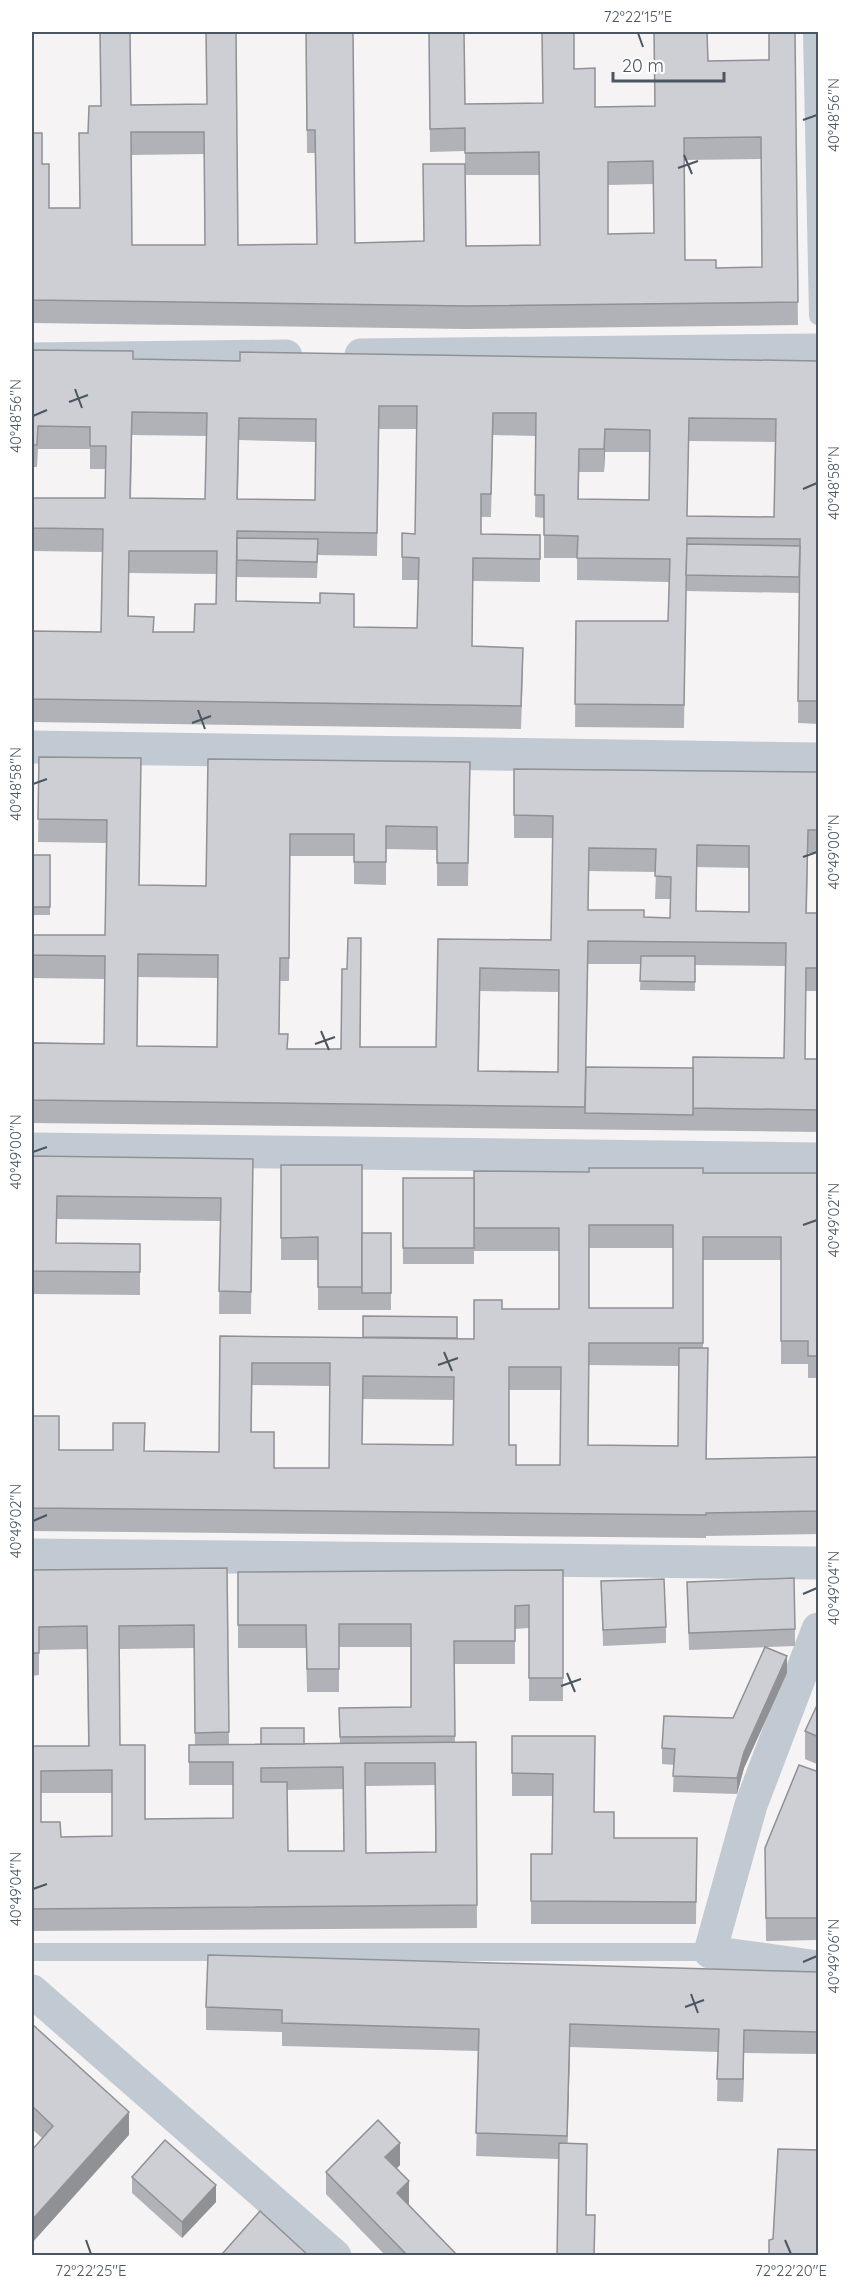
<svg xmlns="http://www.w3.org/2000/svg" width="850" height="2287" viewBox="0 0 850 2287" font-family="Quicksand,sans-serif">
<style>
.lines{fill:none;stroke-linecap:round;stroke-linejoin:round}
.service{stroke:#c1cad2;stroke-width:18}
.minor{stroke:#c1cad2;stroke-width:33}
.wall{fill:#b0b2b7;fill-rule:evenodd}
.shaded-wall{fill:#909195}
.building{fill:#cdcfd5;stroke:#909195;stroke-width:1.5;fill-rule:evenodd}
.ticks{fill:none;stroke:#4a5661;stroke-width:2}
.neatline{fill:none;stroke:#4a5661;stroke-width:2}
.ticks-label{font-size:15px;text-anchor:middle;fill:#4a5661}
</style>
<rect width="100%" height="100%" fill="#f5f3f3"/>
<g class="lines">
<g class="service">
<path d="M812 32 818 316"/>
<path d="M32 1952H710"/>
</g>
<g class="minor">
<path d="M361 355 818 350"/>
<path d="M32 359 286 356"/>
<path d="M32 747 818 759"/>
<path d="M32 1149 818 1159"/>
<path d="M32 1555 818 1563"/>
<path d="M818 1629 751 1805 710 1952 818 1967"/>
<path d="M32 1991 335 2256"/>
</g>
</g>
<g class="wall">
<path d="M306 32 355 243 424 241 465 164V151L430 152 429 32 465 104 543 103 574 69 595 107 655 106 708 61 769 60 795 32 798 325 467 329 32 323V133L42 164 49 208H80L88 133 131 105 207 104 238 245 317 244 315 153H307ZM204 154 205 245H132L131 155ZM761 159 762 267 716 268 685 260 684 160ZM465 175H539L540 245 466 246ZM653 184 654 233 608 234V185Z"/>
<path d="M32 350 133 359 240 361H819V724L798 723 799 593 686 591 684 728 575 727 576 621H668L669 582 577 580V558H544V518L535 517 536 436 493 435 491 517H481V534L540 535V582L473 581 472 646 523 670 521 729 32 722V631L101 632 102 552 32 551V498H105L106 469H90V449H38L37 467H32ZM379 429H417L415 534 402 533V580H418L417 628 354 627 236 601 237 573V577L317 578 318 555 377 556ZM132 435 207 436 205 499 131 498ZM239 440 315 442V500L238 499ZM689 441 775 442 774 517 687 516ZM605 452H650L649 500 579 499V472H604ZM129 573 217 574 216 604 194 632H154L129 616Z"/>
<path d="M39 757 141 758 139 885 206 886 208 759 470 762 468 886H437V850L386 849V885L354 884V856H290L289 981H280L279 1034 288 1049H341L360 1047H436L438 939 551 940 553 838H514V769L819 772V853H808L807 913H819V991H806L805 1059H819V1132L32 1123V1042L104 1044 105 979 32 978V935H105L106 843 38 842ZM697 867 749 868V912L696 911ZM589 871 656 872 655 899H670V918L644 917 588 910ZM588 964H641L640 990 695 991V965L785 966 784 1058 693 1068 586 1067ZM138 977 218 978 217 1047 137 1046ZM480 991 559 992 558 1072 479 1071Z"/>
<rect x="32" y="855" width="18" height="60"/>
<path d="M32 1156 253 1159 251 1314H219L220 1221 57 1219 56 1243 140 1244V1295L32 1294Z"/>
<path d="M281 1165 362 1233H391V1310H318V1260H281Z"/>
<path d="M703 1173H819V1378H808V1364H781V1260H703V1348L707 1459 819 1457V1534L706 1536V1538L32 1531V1416L59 1450 219 1452 220 1336 474 1339 502 1309H559V1251H474V1194V1264H403V1178H474ZM589 1248H673V1308H589ZM589 1365 679 1366 678 1446 588 1445ZM252 1385 329 1386V1468H274L252 1432ZM509 1390H561L560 1465H516L509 1445ZM363 1399 454 1400 453 1445 362 1444Z"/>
<path d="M227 1568 229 1745 340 1744 339 1708 411 1707V1647H339V1692H307L306 1648H238V1572L563 1570V1701H529V1628L515 1629V1664H454L455 1742H476L477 1928 32 1931V1746H88L87 1649 39 1650V1675L32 1676V1570ZM194 1648 195 1745H189V1785H233V1818L145 1819 120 1745 119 1649ZM435 1785V1852L366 1853V1786ZM343 1789 344 1851H288L287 1790ZM41 1793H112V1836L61 1837 41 1822Z"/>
<path d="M601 1581 666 1627V1643L603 1646Z"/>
<path d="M687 1582 795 1629V1646L689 1650Z"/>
<path d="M787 1673 744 1768 737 1794 673 1792 674 1765 662 1764V1748L733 1718Z"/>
<path d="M819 1701V1765L805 1759V1731Z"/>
<path d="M512 1736 594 1812 614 1838H697L696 1924H531V1854H552L553 1796H512Z"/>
<path d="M819 1772V1940L766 1941 765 1848Z"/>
<path d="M819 1972V2054L744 2053 743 2102 717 2101 718 2052 570 2047 567 2144 586 2215 594 2256 558 2159 476 2156 479 2051 282 2046V2032L206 2030V2007Z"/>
<path d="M32 2024 129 2135 42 2138 32 2129Z"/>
<path d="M400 2165 397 2168 409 2204 408 2205 458 2256H386L326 2194V2172Z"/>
<path d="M132 2177 216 2202 182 2238 132 2193Z"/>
</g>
<g class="shaded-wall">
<path d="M605 429V452L604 472V449Z"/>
<path d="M787 1656V1673L744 1768 737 1794V1778L744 1752Z"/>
<path d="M570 2024V2047L567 2159V2136Z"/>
<path d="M744 2030V2053L743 2102V2079Z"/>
<path d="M129 2112V2135L32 2243V2220Z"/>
<path d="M400 2143V2165L385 2180V2157Z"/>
<path d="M409 2181V2204L397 2216V2193Z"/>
<path d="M216 2185V2202L182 2238V2222Z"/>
</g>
<g class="building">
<path d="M100 32H130L131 105 207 104 206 32H236L238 245 317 244 315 130H307L306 32H353L355 243 424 241 423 164H465L466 246 540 245 539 152 465 153V128L430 129 429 32H464L465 104 543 103 542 32H574V69L595 68V107L655 106 654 32H707L708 61 769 60V32H795L798 302 467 306 32 300V133H42V164H49V208H80L79 133H88L89 106H101ZM131 132H204L205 245H132ZM761 137 762 267 716 268V260H685L684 138ZM653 161 654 233 608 234V162Z"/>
<path d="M32 350 133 351V359L240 361V352L819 361V701H798L800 539 687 538 684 705 575 704 576 621H668L670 559 577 558 578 536 544 535V495H535L536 413H493L491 494H481V534L540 535V559L473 558 472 646 523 648 521 706 32 699V631L101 632 103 529 32 528V498H105L106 446H90V427L38 426 37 445H32ZM379 406H417L415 534 402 533V557L419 558 417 628 354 627V594L320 593V603L236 601 237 531 377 533ZM132 412 207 413 205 499 130 498ZM239 418 316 419 315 500 237 499ZM689 418 776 419 774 517 687 516ZM605 429 650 430 649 500 578 499 579 449H604ZM129 551H217L216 604H195L194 632H153L154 617 128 616Z"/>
<path d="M237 538 318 539 317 562 237 560Z"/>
<path d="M687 544 800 546 799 577 686 575Z"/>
<path d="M39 757 141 758 139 885 206 886 208 759 470 762 468 863H437V827L386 826V862H354V834H290L289 958H280L279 1034H288L287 1049H341L342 969H347L348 938H361L360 1047H436L438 939 551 940 553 816 514 815V769L819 772V830H808L806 913H819V968H806L805 1059H819V1110L693 1108V1057L784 1058 786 943 588 941 585 1107 32 1100V1043L104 1044 105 956 32 955V935H105L107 820 38 819ZM697 845 749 846V912L696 911ZM589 848 656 849 655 876 671 877 670 918 644 917V910H588ZM138 954 218 955 217 1047 137 1046ZM480 968 559 970 558 1072 478 1071Z"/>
<rect x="32" y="855" width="18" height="52"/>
<path d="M641 956H695V982L640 981Z"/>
<path d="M586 1067 693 1068V1115L585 1113Z"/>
<path d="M32 1156 253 1159 251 1292 219 1291 221 1198 57 1196 56 1243 140 1244V1272L32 1271Z"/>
<path d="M281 1165H362V1287H318V1237L281 1238Z"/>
<path d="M589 1168H703V1173H819V1356H808V1341H781V1237H703V1343H589L588 1445 678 1446 679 1348H708L706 1459 819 1457V1511L706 1513V1515L32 1508V1416H59V1450H113V1423H145L144 1451 219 1452 220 1336 474 1339V1300H502V1309H559V1228H474V1171L589 1172ZM589 1225H673V1308H589ZM252 1363H330L329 1468H274V1432H251ZM509 1367H561L560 1465H516V1445H509ZM363 1376 454 1377 453 1445 362 1444Z"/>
<rect x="403" y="1178" width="71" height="70"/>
<rect x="362" y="1233" width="29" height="60"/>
<path d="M363 1316 457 1317V1338L363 1337Z"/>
<path d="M227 1568 229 1732 195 1733 194 1625 119 1626 120 1745H145V1819L233 1818V1762H189V1745L476 1742 477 1905 32 1909V1746H89L87 1626 39 1627V1653H32V1570ZM365 1763H435L436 1852 366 1853ZM343 1767 344 1851H288L287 1782H261V1768ZM112 1770V1836L61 1837 60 1822H41V1771Z"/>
<path d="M563 1570V1678H529V1605L515 1606V1641H454L455 1736 340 1737 339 1708 411 1707V1624H339V1669H307L306 1625H238V1572Z"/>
<path d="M794 1578 795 1629 689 1633 687 1582Z"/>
<path d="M664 1579 666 1627 603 1630 601 1581Z"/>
<path d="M765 1647 787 1656 744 1752 737 1778 673 1776 675 1749 662 1748 664 1716 733 1718Z"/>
<path d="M819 1701V1737L805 1731Z"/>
<rect x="261" y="1728" width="43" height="16"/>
<path d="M512 1736H595L594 1812H614V1838H697L696 1902 531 1901V1854H552L553 1774 512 1773Z"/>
<path d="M799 1765 819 1772V1918H766L765 1848Z"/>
<path d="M208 1955 819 1972V2032L744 2030 743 2079H717L719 2029 570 2024 567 2136 476 2133 479 2029 282 2023V2010L206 2007Z"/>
<path d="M32 2024 129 2112 32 2220V2150L53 2126 32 2106Z"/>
<path d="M378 2120 400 2143 385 2157 409 2181 397 2193 458 2256H408L326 2172Z"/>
<path d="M165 2140 216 2185 182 2222 132 2177Z"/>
<path d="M559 2143 587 2144 586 2215H595L594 2256H557Z"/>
<path d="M778 2149 819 2150V2256H769V2240L773 2239Z"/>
<path d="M260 2211 309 2256H226L223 2253Z"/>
</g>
<path class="ticks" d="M638 33 643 47M803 120 817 115M684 155 692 174M678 168 698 161M75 389 82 408M69 402 88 395M33 416 47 410M803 489 817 483M198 710 205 729M192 723 211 716M33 784 47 779M803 857 817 852M321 1031 329 1050M315 1044 335 1037M33 1152 47 1147M803 1225 817 1220M444 1352 452 1371M438 1365 458 1358M33 1521 47 1515M803 1594 817 1588M567 1673 575 1692M561 1686 581 1679M33 1889 47 1884M803 1962 817 1956M691 1994 698 2013M685 2007 704 2000M86 2240 91 2254M785 2240 791 2254"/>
<rect width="850" height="2287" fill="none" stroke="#ffffff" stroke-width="66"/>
<path d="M613 72v9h111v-9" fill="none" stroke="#4a5661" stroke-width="3"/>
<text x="622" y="72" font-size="18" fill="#4a5661" stroke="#ffffff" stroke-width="4.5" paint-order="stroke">20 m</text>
<rect x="33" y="33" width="784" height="2221" class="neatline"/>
<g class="ticks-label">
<text x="638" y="22">72°22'15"E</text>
<text transform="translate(834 115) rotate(-90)" y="5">40°48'56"N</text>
<text transform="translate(16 416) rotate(-90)" y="5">40°48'56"N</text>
<text transform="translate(834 483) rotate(-90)" y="5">40°48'58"N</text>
<text transform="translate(16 784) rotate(-90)" y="5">40°48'58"N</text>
<text transform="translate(834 852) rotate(-90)" y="5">40°49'00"N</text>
<text transform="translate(16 1152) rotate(-90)" y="5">40°49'00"N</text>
<text transform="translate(834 1220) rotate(-90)" y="5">40°49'02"N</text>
<text transform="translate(16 1521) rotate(-90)" y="5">40°49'02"N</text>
<text transform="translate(834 1588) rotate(-90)" y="5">40°49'04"N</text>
<text transform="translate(16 1889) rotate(-90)" y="5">40°49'04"N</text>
<text transform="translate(834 1956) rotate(-90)" y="5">40°49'06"N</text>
<text x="91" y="2276">72°22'25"E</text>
<text x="791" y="2276">72°22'20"E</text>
</g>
</svg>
